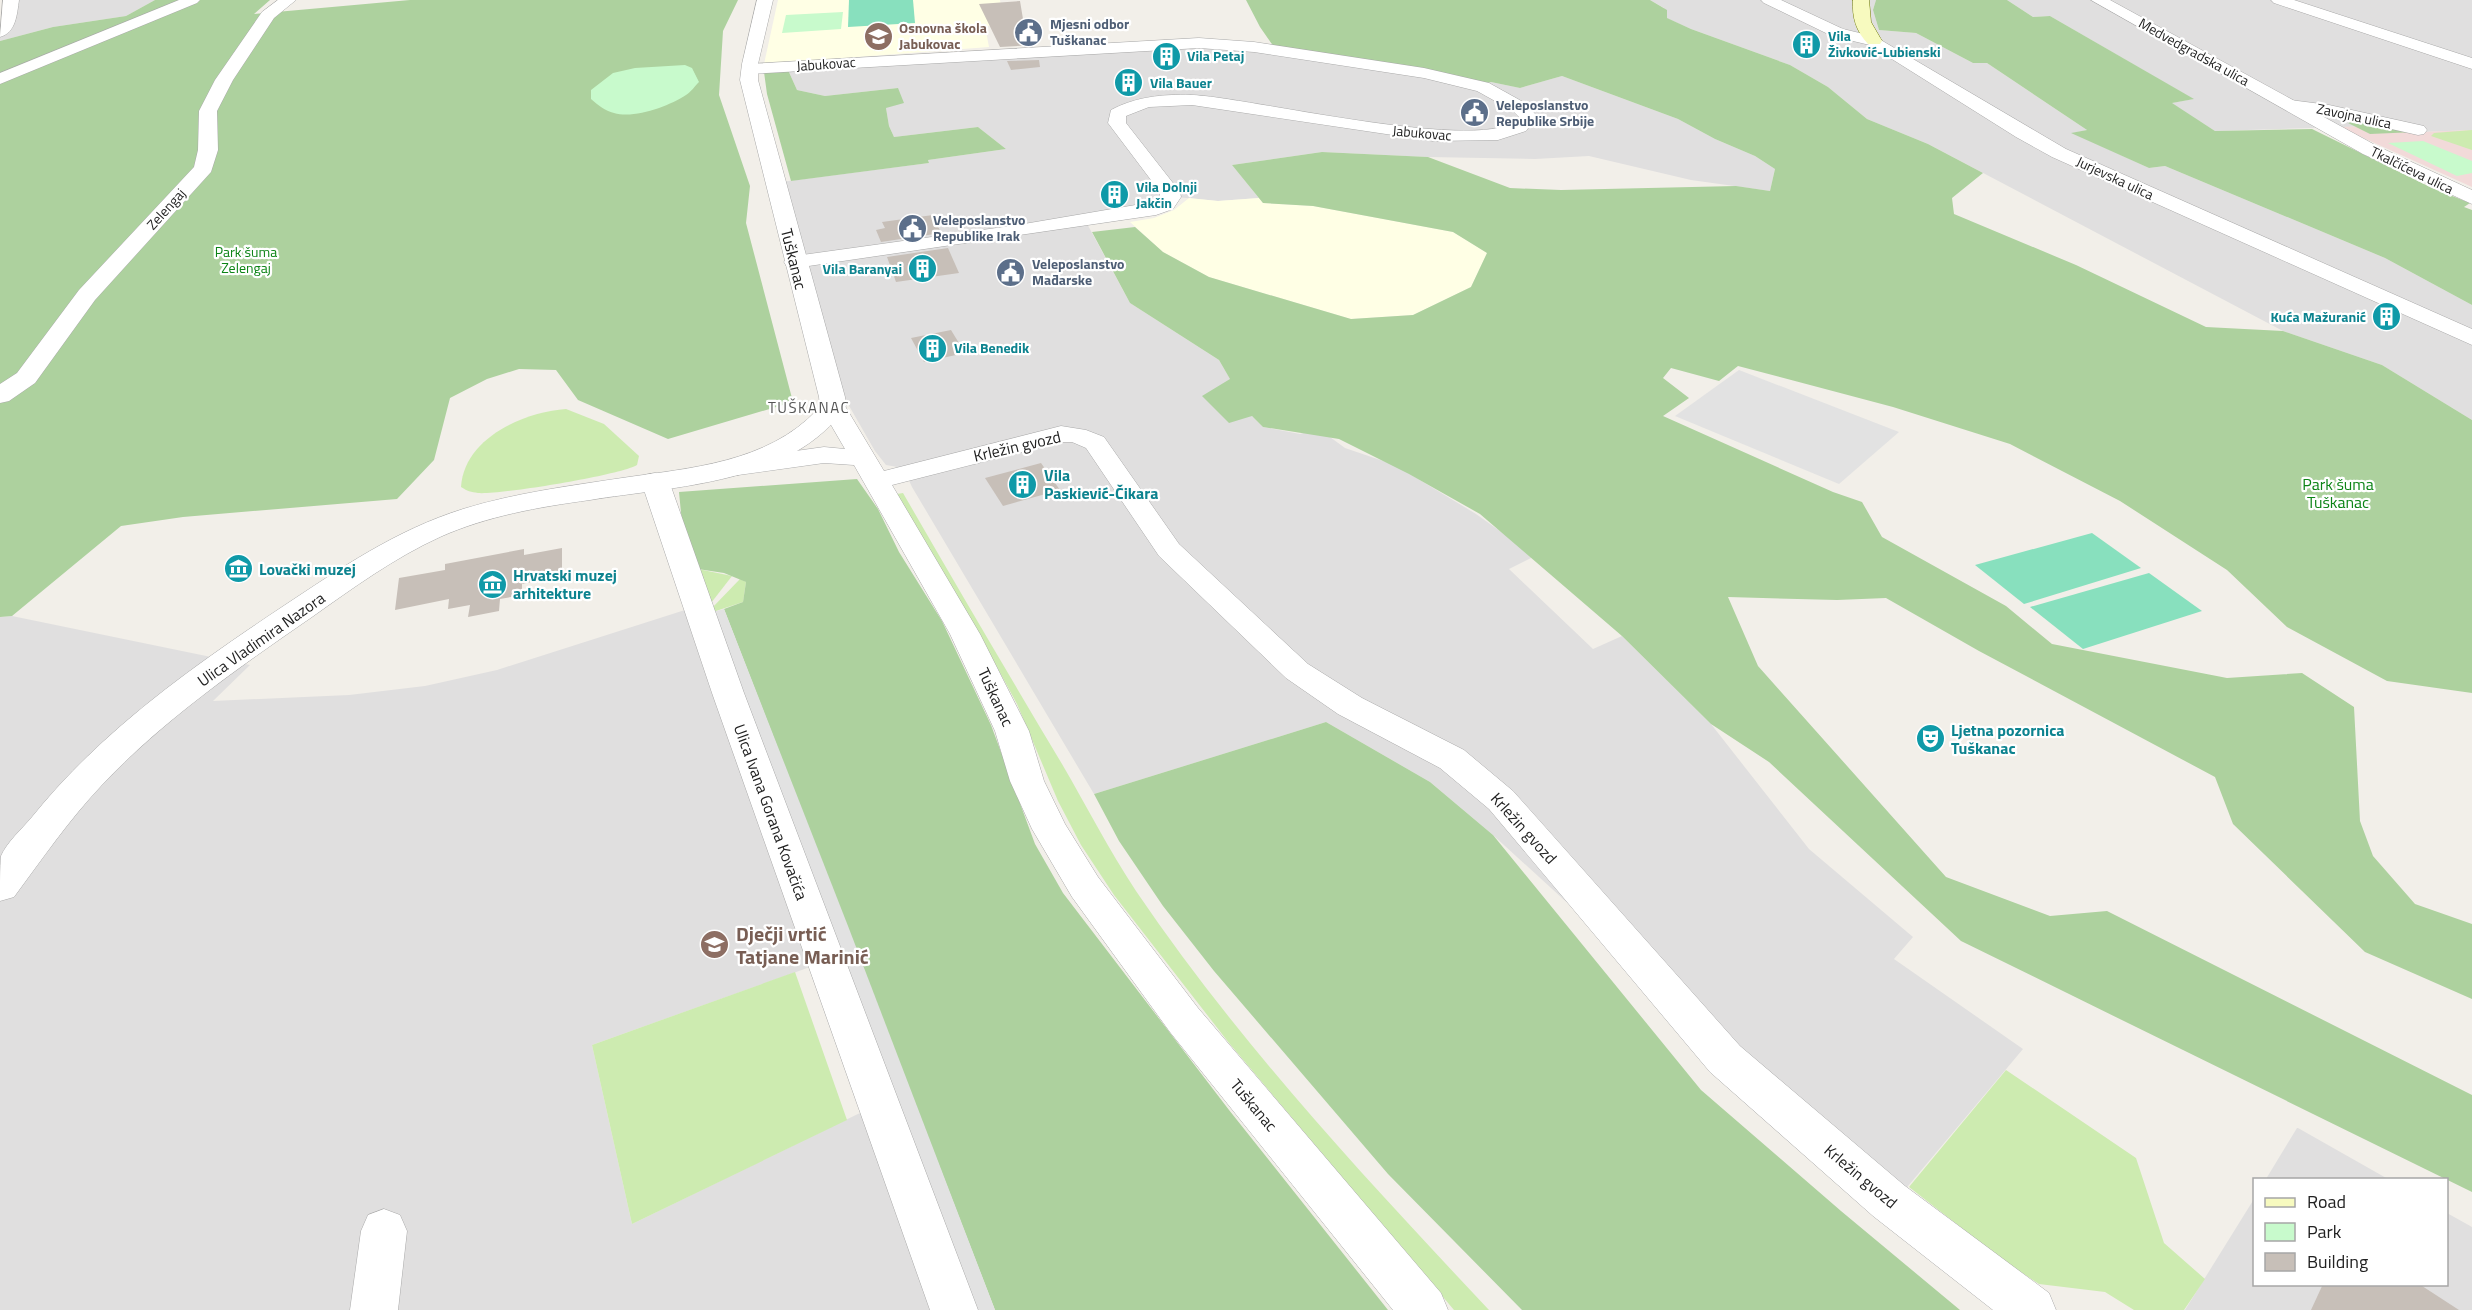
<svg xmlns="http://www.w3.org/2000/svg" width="2472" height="1310" viewBox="0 0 2472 1310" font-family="'Titillium Web',sans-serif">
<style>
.residential{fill:#e0dfdf}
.commercial{fill:#f2dad9}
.education{fill:#ffffe5}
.grass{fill:#cdebb0}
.forest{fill:#add19e}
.park{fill:#c8facc}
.pitch{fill:#88e0be}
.parking{fill:#e2e2e2}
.building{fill:#c7bfb8}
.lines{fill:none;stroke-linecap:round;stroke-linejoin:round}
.minor-casing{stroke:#a9a9a9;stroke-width:1}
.tertiary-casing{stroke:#a9a9a9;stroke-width:1}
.secondary-casing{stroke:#707d05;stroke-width:1}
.minor{fill:#fff;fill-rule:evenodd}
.tertiary{fill:#fff;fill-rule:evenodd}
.secondary{fill:#f7fabf;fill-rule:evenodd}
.labels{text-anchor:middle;stroke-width:4.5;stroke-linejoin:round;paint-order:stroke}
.far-service-label{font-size:14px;font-weight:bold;fill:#4e5e75;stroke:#fff;text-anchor:start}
.far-education-label{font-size:14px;font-weight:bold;fill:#785e54;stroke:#fff;text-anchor:start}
.far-culture-label{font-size:14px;font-weight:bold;fill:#0d838f;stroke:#fff;text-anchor:start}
.far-street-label{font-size:14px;fill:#222;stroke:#fff}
.far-park-label{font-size:14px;fill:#0c8416;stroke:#fff}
.far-neighbourhood-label{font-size:15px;letter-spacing:1.5px;fill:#555;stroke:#fff}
.street-label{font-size:16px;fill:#222;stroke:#fff}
.culture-label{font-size:16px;font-weight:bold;fill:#0d838f;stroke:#fff;text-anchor:start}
.park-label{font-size:16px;fill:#0c8416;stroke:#fff}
.near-education-label{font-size:20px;font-weight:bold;fill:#785e54;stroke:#fff;text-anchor:start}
</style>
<rect width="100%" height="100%" fill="#f2efe9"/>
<g class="residential">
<path d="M16 0H155L126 16 53 27 0 41V36L13 27Z"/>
<path d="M1650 0H1876L1873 10 1879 30 1916 33 1973 63H1987L2087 130 2073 133 2149 168 2165 166 2385 258 2472 305V420L2382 365 2283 331 1928 144 1867 119 1828 87 1790 65 1691 29 1666 18 1664 8Z"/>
<path d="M2007 0H2472V130L2423 132 2411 125 2215 131 2171 103 2193 99 2050 16 2033 17Z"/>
<path d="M1201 44 1411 72 1473 87 1491 82 1520 88 1562 76 1678 119 1715 139 1755 156 1775 169 1770 191 1691 180 1589 156 1535 159 1428 157 1322 152 1232 165 1259 198 1218 201 1165 196 1164 200 1085 220 1130 303 1219 360 1252 416 1263 427 1300 434 1319 429 1345 448 1395 465 1476 514 1535 556 1509 569 1593 649 1622 636 1711 724 1809 849 1913 937 1894 959 2023 1049 1903 1192 1726 1048 1493 835 1430 782 1326 722 1094 794 912 487 903 468 886 465 875 451 848 404 824 339 781 182 929 163 928 160 1006 149 978 127 894 137 889 126 886 108 898 88 825 96 797 90 788 70Z"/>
<path d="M685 610 810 967 592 1045 632 1224 862 1112 933 1310H0V617L12 616 250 665 213 701 349 695 425 686 497 670Z"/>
<path d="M2297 1128H2298L2388 1179H2266Z"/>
<path d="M2254 1199V1284H2446L2447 1213 2472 1227V1310H2185Z"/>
</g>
<path class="commercial" d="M2411 125 2423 132 2472 130V187L2339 127Z"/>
<g class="education">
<path d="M778 0H1000L1004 25 985 26 989 47 764 64Z"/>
<path d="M1189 198 1218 201 1259 198 1263 203 1313 206 1453 232 1487 253 1471 287 1413 315 1351 319 1209 277 1163 252 1130 222 1154 218 1174 210Z"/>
</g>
<g class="grass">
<path d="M2472 130V150L2431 136 2434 133Z"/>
<path d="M566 409 604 424 639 456 637 465C621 475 499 495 478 493 471 492 467 491 461 487 464 438 524 412 566 409Z"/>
<path d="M903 493C955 583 1008 674 1062 764 1087 807 1109 850 1136 891 1239 1043 1364 1177 1489 1310H1454L1229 1043 1114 895 1081 845 1058 801 1017 704 986 647 897 494Z"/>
<path d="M698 569 732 576 711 603Z"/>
<path d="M740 579 746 582 743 602 713 612 712 608Z"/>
<path d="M795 972 847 1120 632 1224 592 1045Z"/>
<path d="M2006 1070 2136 1158 2164 1243 2205 1279 2184 1310H2134L2105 1292 2039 1284 2004 1261 1909 1187Z"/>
</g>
<g class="forest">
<path d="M155 0H270L254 14 410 0H738L723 31 719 95 750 186 746 223 793 402 668 439 578 400 556 370 519 369 487 379 450 398 434 460 397 499 183 517 121 526 12 616 0 617V41L53 27 126 16Z"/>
<path d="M1246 0H1650L1667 10V18L1691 29 1790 65 1828 87 1867 119 1928 144 1983 173 1952 198 1954 214 2076 265 2206 327 2283 331 2382 365 2472 420V693L2387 681 2287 627 2227 570 2120 501 2010 444 1893 407 1738 366 1719 381 1671 368 1663 378 1689 398 1663 416 1833 492 1862 502 1882 537 2006 606 2052 644 2227 678 2302 673 2354 707 2360 821 2373 856 2415 904 2472 924V999L2365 952 2233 824 2215 777 1979 651 1886 598 1837 600 1728 597 1758 666 1946 877 2050 916 2107 911 2472 1095V1192L1961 941 1769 762 1711 724 1622 636 1480 514 1409 474 1339 439 1263 427 1252 416 1229 423 1202 396 1230 379 1219 360 1130 303 1092 232 1135 227 1163 252 1209 277 1351 319 1413 315 1471 287 1487 253 1453 232 1313 206 1263 203 1232 165 1322 152 1428 157 1510 188 1561 190 1736 186 1770 191 1775 169 1755 156 1715 139 1678 119 1562 76 1520 88 1491 82 1484 84 1274 47 1260 27Z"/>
<path d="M1876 0H2007L2033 17 2050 16 2194 99 2172 103 2215 131 2312 129 2432 188 2470 203 2464 207 2472 210V305L2385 258 2165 166 2149 168 2071 133 2087 130 1987 63H1973L1916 33 1879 30 1873 10Z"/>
<path d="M788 70 797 90 825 96 898 88 904 103 886 108 889 126 894 137 978 127 1006 149 928 160 929 163 791 181 767 94 764 72Z"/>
<path d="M2360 120 2416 132 2370 134 2348 123Z"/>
<path d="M857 479 878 509 899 552 942 621 991 725 1035 844 1063 893 1229 1110 1388 1310H995L724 609 743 602 746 582 724 573 698 569 682 523 679 492Z"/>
<path d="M1326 722 1430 782 1493 835 1701 1090 1841 1211 1960 1310H1522L1388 1174 1214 971 1163 906 1119 841 1094 794Z"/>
</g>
<g class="park">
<path d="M843 12 841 29 782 33 786 15Z"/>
<path d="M685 65 692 68 699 82C695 86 691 92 686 95 669 106 635 119 614 113 605 111 598 105 591 99V90L613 73 635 68Z"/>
<path d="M2423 141 2472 161V173L2457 176 2388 143Z"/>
</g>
<g class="pitch">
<path d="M849 0H913L915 23 848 27Z"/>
<path d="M2092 533 2141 568 2024 604 1975 565Z"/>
<path d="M2149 573 2202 611 2083 649 2030 607Z"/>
</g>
<g class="parking">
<path d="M1739 370 1899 432 1839 484 1675 416Z"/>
<path d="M724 609 848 926 995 1310H978L713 612Z"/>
</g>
<g class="building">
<path d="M1020 1 1024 25H1032L1036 45 1000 47 979 4Z"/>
<path d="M1039 60 1040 67 1011 70 1007 61Z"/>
<path d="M933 215 941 233 881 242 876 230 885 228 882 222Z"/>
<path d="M948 248 959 273 896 282 887 257Z"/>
<path d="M951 330 965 353 924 362 911 338Z"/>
<path d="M1041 463 1060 490 1003 506 985 478Z"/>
<path d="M562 548V576L522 584V595L500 599 499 611 468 617 470 605 448 609 449 599 395 610 399 578 445 570V564L524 549V555Z"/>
<path d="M2323 1284H2419L2459 1310H2311Z"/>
</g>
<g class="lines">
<defs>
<g id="minor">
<path d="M1874 36 2066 149 2472 329V345L2052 157 2016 137 1868 44 1866 41Z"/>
<path d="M1199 38 1254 42 1424 68 1489 83 1525 103 1537 116 1526 131 1498 140 1433 141 1192 105 1149 107 1126 116V123L1180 192 1181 197 1173 209 1156 215 795 268 787 267 784 262 787 257 795 256 1018 225 1159 201 1160 192 1108 123 1111 110C1135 97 1163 94 1191 95 1244 96 1492 157 1519 117L1513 111 1477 91 1424 78 1254 52 1199 48 750 74 742 69 750 64Z"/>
<path d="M2290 100 2329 105 2424 126 2427 130 2424 134 2418 135 2329 115 2284 109 2281 105 2284 101Z"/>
<path d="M833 398 842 401 884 471 1061 426 1086 430 1104 437 1179 544 1308 664 1362 698 1464 750 1513 791 1740 1046 1905 1186 2049 1293 2056 1310H1993L1873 1216 1710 1072 1489 809 1440 768 1338 714 1286 678 1159 556 1086 448 1072 442H1061L892 485 980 634 1029 731 1044 781 1065 824 1098 877 1198 1008 1441 1293 1448 1310H1393L1170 1032 1072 897 1032 829 1010 781 995 731 950 634 854 465 824 463 731 476 722 474 718 468 722 462 731 460 824 447 845 449 820 406 824 401Z"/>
<path d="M655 473 665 475 669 481 744 693 978 1310H930L712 693 641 481 645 475Z"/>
<path d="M384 1209 400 1215 407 1231 398 1310H350L361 1231 368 1215Z"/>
</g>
<g id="tertiary">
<path d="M3 0H19C17 14 16 33 0 37Z"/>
<path d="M179 0H200L197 3 0 84V73Z"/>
<path d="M278 0H296L274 18 233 80 217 111 218 150 211 172 95 300 35 383 9 401 0 403V384L17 373 79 290 194 167 198 150 199 111 215 80 262 12Z"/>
<path d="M757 0H773L758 64V80L845 397 846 406C794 484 675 486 590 500 539 507 487 516 440 537 394 558 353 588 312 617 238 668 162 721 101 786 69 820 42 859 14 897L0 901C0 891 0 865 1 856 7 842 22 829 32 817 101 731 192 667 282 607 341 568 396 530 463 509 515 493 569 486 622 478 690 468 767 463 817 410L820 406 819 397 740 80 742 64Z"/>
<path d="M1761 0H1781L1843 29 1880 38 1882 41 1874 46 1832 36 1764 3Z"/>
<path d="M2091 0H2110L2377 146 2472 190V204L2363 154Z"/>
<path d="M2271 0H2294L2472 58V69L2274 3Z"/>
</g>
<path id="secondary" d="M1853 0H1869L1871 22 1882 41 1880 44H1868C1856 31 1852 18 1853 0Z"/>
</defs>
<use href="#minor" class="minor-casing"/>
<use href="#tertiary" class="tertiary-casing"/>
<use href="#secondary" class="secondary-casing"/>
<use href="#minor" class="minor"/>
<use href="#tertiary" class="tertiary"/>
<use href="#secondary" class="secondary"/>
</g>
<defs>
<symbol id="civic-disc" viewBox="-11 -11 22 22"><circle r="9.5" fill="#5c6f8a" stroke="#fff"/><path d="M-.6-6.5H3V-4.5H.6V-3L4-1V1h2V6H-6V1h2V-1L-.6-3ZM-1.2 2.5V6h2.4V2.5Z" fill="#fff"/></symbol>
<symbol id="school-disc" viewBox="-11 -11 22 22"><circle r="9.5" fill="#8d6e63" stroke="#fff"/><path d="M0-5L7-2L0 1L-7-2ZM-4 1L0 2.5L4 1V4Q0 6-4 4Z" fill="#fff"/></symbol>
<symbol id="building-disc" viewBox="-11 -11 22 22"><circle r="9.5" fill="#0f9aa8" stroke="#fff"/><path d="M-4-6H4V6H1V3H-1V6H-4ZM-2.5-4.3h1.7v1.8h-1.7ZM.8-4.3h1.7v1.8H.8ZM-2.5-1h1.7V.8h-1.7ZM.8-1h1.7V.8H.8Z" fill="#fff"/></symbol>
<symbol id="museum-disc" viewBox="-11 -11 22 22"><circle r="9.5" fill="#0f9aa8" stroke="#fff"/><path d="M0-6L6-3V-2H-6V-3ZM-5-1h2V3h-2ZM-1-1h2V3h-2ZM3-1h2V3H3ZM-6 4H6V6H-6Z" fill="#fff"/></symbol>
<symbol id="theatre-disc" viewBox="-11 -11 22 22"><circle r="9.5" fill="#0f9aa8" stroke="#fff"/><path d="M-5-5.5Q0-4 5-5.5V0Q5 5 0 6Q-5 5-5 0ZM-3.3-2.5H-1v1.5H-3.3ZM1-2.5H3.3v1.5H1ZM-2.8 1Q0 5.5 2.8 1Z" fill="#fff"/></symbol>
</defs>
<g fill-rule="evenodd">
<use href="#civic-disc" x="1012" y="16" width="33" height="33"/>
<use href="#school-disc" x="862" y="20" width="33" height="33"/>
<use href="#building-disc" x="1790" y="28" width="33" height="33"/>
<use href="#building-disc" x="1150" y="40" width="33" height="33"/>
<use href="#building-disc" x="1112" y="66" width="33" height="33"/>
<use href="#civic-disc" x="1458" y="96" width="33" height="33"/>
<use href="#building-disc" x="1098" y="178" width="33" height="33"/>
<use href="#civic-disc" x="896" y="212" width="33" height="33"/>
<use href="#building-disc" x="906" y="252" width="33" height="33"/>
<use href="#civic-disc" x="994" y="256" width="33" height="33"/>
<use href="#building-disc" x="2370" y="300" width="33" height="33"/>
<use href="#building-disc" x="916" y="332" width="33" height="33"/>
<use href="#building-disc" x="1006" y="468" width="33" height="33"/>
<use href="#museum-disc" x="222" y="552" width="33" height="33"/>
<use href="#museum-disc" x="476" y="568" width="33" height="33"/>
<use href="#theatre-disc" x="1914" y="722" width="33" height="33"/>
<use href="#school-disc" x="698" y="928" width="33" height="33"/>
</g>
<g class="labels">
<g class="far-service-label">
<text x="1050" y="29">Mjesni odbor<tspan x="1050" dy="16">Tuškanac</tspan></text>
<text x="1496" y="110">Veleposlanstvo<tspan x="1496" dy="16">Republike Srbije</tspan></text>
<text x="933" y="225">Veleposlanstvo<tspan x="933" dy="16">Republike Irak</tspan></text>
<text x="1032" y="269">Veleposlanstvo<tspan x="1032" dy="16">Mađarske</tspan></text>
</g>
<g class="far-education-label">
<text x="899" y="33">Osnovna škola<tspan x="899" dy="16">Jabukovac</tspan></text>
</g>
<g class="far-culture-label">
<text x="1828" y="41">Vila<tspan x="1828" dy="16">Živković-Lubienski</tspan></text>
<text x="1187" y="61">Vila Petaj</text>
<text x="1150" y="88">Vila Bauer</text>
<text x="1136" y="192">Vila Dolnji<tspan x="1136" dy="16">Jakčin</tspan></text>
<text x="902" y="274" text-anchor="end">Vila Baranyai</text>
<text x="2366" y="322" text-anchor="end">Kuća Mažuranić</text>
<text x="954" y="353">Vila Benedik</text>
</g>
<g class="far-street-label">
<text transform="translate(2194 52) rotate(29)" y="5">Medvedgradska ulica</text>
<text transform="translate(826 64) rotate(-4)" y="5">Jabukovac</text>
<text transform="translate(2354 116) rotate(12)" y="5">Zavojna ulica</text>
<text transform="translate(1422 133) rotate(5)" y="5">Jabukovac</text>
<text transform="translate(2412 170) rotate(26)" y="5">Tkalčićeva ulica</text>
<text transform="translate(2115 178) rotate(25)" y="5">Jurjevska ulica</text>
<text transform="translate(166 209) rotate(-48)" y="5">Zelengaj</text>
</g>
<g class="far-park-label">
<text x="246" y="257">Park šuma<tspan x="246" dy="16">Zelengaj</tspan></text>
</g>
<g class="far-neighbourhood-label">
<text x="809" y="413">TUŠKANAC</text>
</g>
<g class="street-label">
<text transform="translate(794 259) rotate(76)" y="6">Tuškanac</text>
<text transform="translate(1017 446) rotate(-13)" y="6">Krležin gvozd</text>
<text transform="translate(261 639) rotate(-35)" y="6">Ulica Vladimira Nazora</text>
<text transform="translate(996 697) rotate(65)" y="6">Tuškanac</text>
<text transform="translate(771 812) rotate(70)" y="6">Ulica Ivana Gorana Kovačića</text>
<text transform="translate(1524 828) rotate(48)" y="6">Krležin gvozd</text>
<text transform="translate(1254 1105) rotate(50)" y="6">Tuškanac</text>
<text transform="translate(1861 1176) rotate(40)" y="6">Krležin gvozd</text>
</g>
<g class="culture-label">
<text x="1044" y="481">Vila<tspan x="1044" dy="18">Paskiević-Čikara</tspan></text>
<text x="259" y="575">Lovački muzej</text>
<text x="513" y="581">Hrvatski muzej<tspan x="513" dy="18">arhitekture</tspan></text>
<text x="1951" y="736">Ljetna pozornica<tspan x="1951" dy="18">Tuškanac</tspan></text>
</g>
<g class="park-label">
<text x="2338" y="490">Park šuma<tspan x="2338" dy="18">Tuškanac</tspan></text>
</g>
<g class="near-education-label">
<text x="736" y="941">Dječji vrtić<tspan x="736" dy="23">Tatjane Marinić</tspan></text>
</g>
</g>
<rect x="2253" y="1178" width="195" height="108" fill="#ffffff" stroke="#a7a7a7" stroke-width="1.5"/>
<rect x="2265" y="1198" width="30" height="9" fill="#f7fabf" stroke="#a7a7a7" stroke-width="1.5"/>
<text x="2307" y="1208" font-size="18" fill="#222222">Road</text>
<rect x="2265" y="1223" width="30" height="18" fill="#c8facc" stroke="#a7a7a7" stroke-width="1.5"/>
<text x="2307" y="1238" font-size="18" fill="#222222">Park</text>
<rect x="2265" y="1253" width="30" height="18" fill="#c7bfb8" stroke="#a7a7a7" stroke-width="1.5"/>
<text x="2307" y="1268" font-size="18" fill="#222222">Building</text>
</svg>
